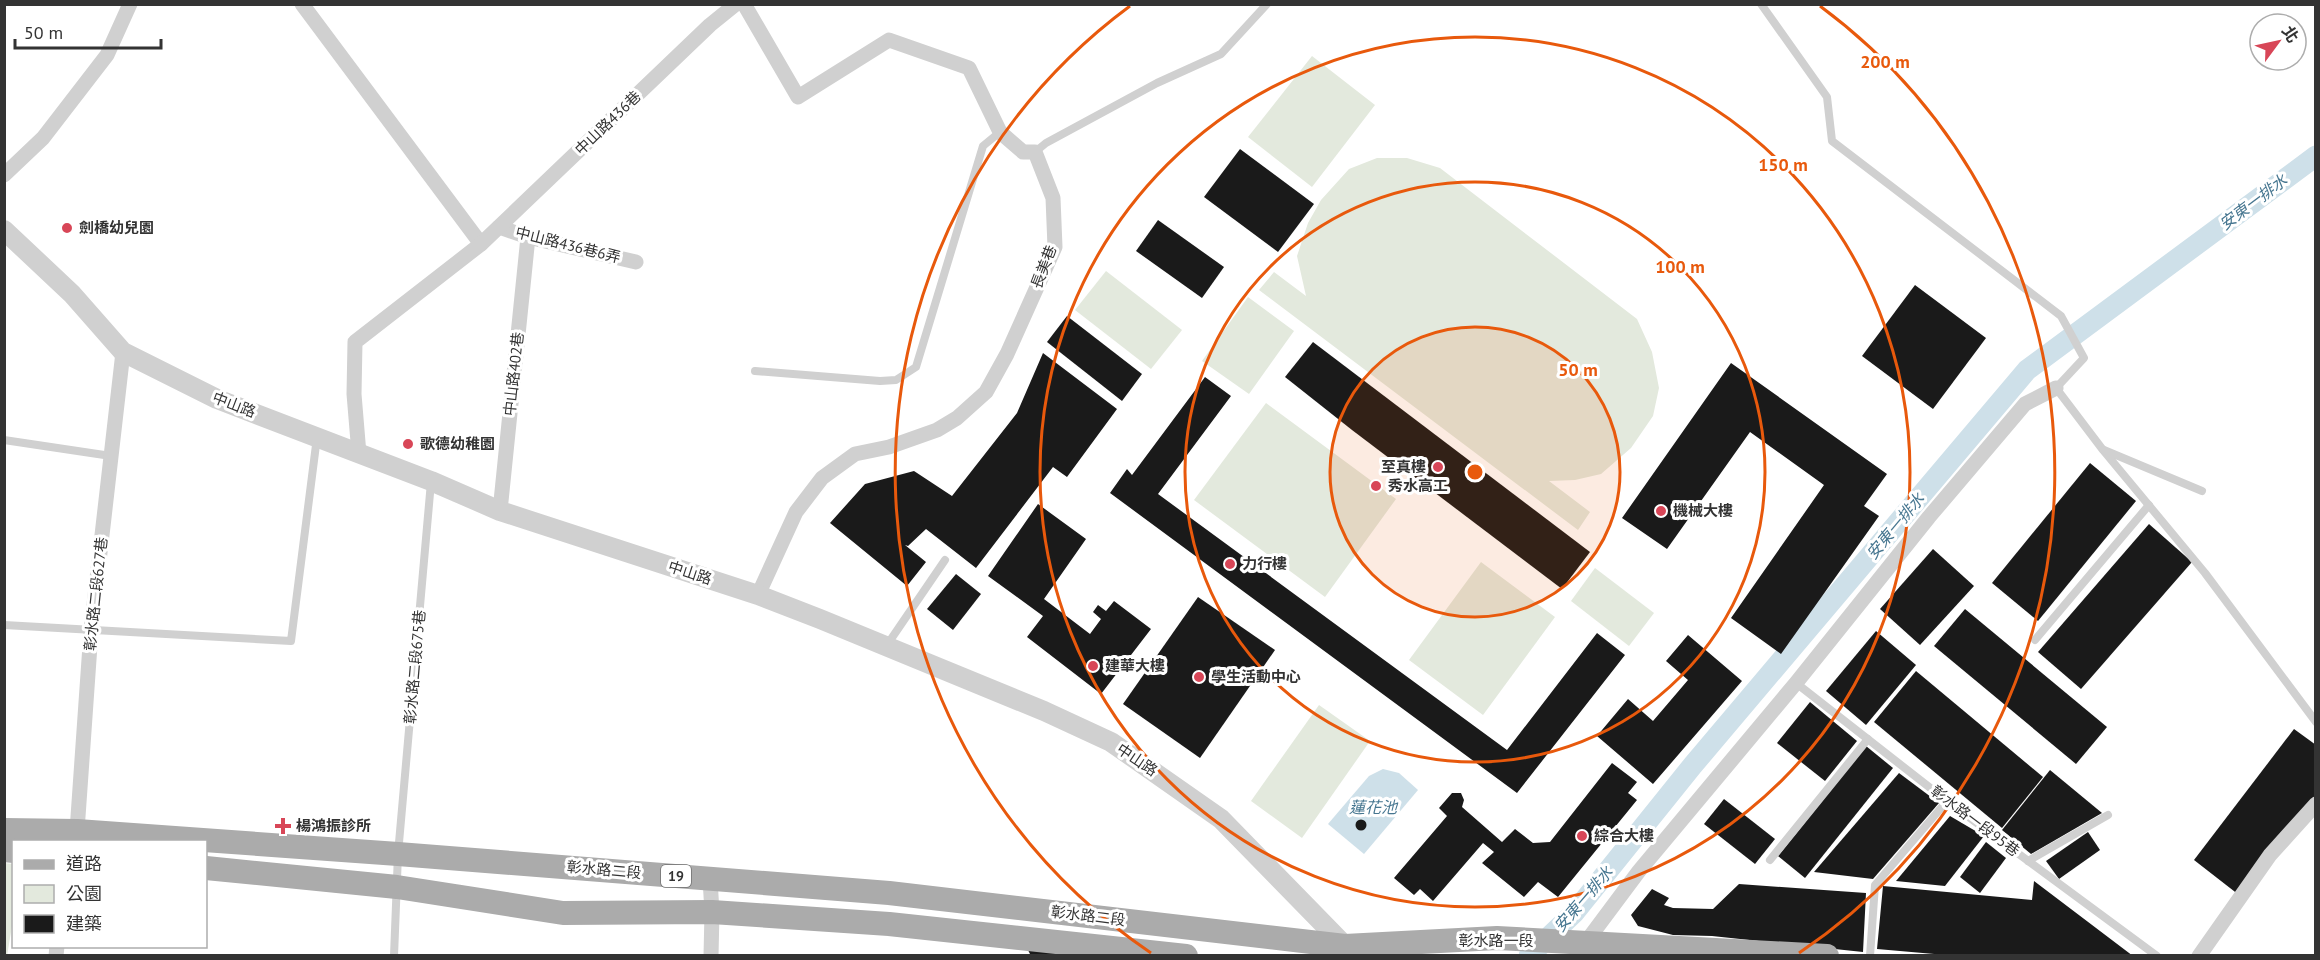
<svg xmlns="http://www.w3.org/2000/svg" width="2320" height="960" viewBox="0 0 2320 960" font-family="'PT Sans','Noto Sans TC',sans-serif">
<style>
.green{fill:#e3e9dd}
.water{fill:#cee0e9}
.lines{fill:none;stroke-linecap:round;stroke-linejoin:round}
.canal{stroke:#cee0e9;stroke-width:21}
.building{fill:#1a1a1a}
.service{stroke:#d0d0d0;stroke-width:8}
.minor{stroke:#d0d0d0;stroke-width:15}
.tertiary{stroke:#d0d0d0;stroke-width:20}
.primary{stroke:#ababab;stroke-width:24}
.ring{fill:none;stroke:#e8590c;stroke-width:3}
.poi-dot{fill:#d84657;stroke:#fff;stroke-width:2}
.labels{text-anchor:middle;stroke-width:6;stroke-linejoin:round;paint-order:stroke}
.shield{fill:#fff;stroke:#707070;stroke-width:1.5}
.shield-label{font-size:14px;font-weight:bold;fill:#333}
.street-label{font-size:15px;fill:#333;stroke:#fff}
.poi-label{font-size:15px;font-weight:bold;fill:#333;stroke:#fff;text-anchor:start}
.water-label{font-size:16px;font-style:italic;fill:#467690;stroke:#fff}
.centre{fill:#e8590c;stroke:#fff;stroke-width:3}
.ring-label{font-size:18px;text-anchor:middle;font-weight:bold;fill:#e8590c;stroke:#fff;stroke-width:6;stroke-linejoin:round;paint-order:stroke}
</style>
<rect width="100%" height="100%" fill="#fff"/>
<g class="green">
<path d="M1312 56 1375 105 1312 187 1248 137Z"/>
<path d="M1377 158H1407L1440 168 1637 319 1652 352 1659 388 1653 416 1631 448 1601 474 1575 480 1549 481 1590 512 1578 530 1259 290 1274 272 1306 296 1297 256 1308 223 1321 200 1349 169Z"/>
<path d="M1106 271 1182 330 1151 369 1075 310Z"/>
<path d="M1248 297 1294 331 1249 394 1202 361Z"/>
<path d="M1266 403 1396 499 1325 597 1194 500Z"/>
<path d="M1481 562 1555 617 1483 715 1409 660Z"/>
<path d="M1595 568 1654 613 1629 646 1571 601Z"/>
<path d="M1319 705 1370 741 1302 838 1251 801Z"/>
<path d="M4 863 14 864 13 920 7 956 4 955Z"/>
</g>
<path class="water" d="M1383 769 1399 773 1418 790 1364 854 1328 824 1369 776Z"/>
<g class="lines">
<path class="canal" d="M1529 956 1574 913 1693 765 2027 370 2316 156"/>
</g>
<g class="building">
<path d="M1240 149 1314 204 1278 252 1204 197Z"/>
<path d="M1158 220 1224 267 1202 298 1136 251Z"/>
<path d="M1915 285 1986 338 1933 409 1862 356Z"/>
<path d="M1067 316 1142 374 1122 401 1047 342Z"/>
<path d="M1313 342 1590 552 1562 589 1352 430 1285 377Z"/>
<path d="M1043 353 1117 409 1067 477 1053 467 976 568 926 529 908 546 905 545 926 562 907 586 830 523 865 484 914 471 952 496 1017 413Z"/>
<path d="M1731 363 1887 474 1864 506 1879 516 1781 654 1731 618 1824 485 1750 432 1667 549 1622 518Z"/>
<path d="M1205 377 1231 396 1158 494 1507 750 1597 633 1625 655 1517 793 1110 493 1127 469 1132 475Z"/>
<path d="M2090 463 2136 501 2038 621 1992 583Z"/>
<path d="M1038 504 1086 539 1044 599 1090 634 1101 619 1093 612 1098 605 1106 611 1114 601 1151 629 1101 694 1027 637 1043 616 988 576Z"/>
<path d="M2149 524 2192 562 2081 689 2038 652Z"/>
<path d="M1933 549 1974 586 1920 645 1880 609Z"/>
<path d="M956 574 981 594 953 630 927 609Z"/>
<path d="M1198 597 1275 650 1200 758 1123 704Z"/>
<path d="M1965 609 2107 727 2076 764 1934 646Z"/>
<path d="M1876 631 1916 665 1866 725 1826 691Z"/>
<path d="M1688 635 1742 681 1653 784 1597 736 1628 699 1653 721 1688 680 1666 661Z"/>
<path d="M1916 671 2043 777 2002 828 1874 722Z"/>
<path d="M1810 702 1857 741 1825 781 1777 743Z"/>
<path d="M2294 729 2316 745V794L2239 895 2194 860Z"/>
<path d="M1866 746 1893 768 1805 878 1778 856Z"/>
<path d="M1612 763 1637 782 1628 793 1637 800 1558 897 1538 882 1524 897 1482 863 1494 852 1483 843 1433 901 1420 889 1414 895 1394 878 1447 816 1439 808 1452 793H1461L1464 800 1462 807 1502 842 1515 829 1533 843 1550 842Z"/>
<path d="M2050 770 2102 813 2031 854 2002 830Z"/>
<path d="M1899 773 1939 803 1873 879 1814 872Z"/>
<path d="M1724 799 1775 839 1755 864 1704 824Z"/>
<path d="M1950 816 1984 836 1945 886 1896 881Z"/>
<circle cx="1361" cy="825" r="5.5"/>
<path d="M2088 832 2100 850 2059 879 2046 861Z"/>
<path d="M1986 842 2006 858 1980 893 1960 877Z"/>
<path d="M2034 881 2133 956H1957L1877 949 1883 886 2032 900Z"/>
<path d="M1739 884 1866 893 1863 952 1712 936 1673 935 1638 926 1631 915 1652 889 1669 898 1664 905 1673 908 1713 909Z"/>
<path d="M1028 950 1067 954V956H1031Z"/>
</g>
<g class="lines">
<g class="service">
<path d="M1761 4 1827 97 1832 141 2061 316 2084 358 2056 388 2103 450 2205 573 2316 722"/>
<path d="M1035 152 1046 143 1157 83 1221 54 1267 4"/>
<path d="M755 371 880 381 896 380 916 367 983 146 1000 132"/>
<path d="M4 440 111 456"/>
<path d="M2104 450 2202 491"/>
<path d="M4 625 291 641 317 437"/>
<path d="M2035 640 2149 505"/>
<path d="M887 645 945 560"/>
<path d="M1796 683 1947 801 2157 956"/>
<path d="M1770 860 1868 739"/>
<path d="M2028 861 2108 815"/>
<path d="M394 956 398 854 431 482"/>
<path d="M1870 956 1875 885 1947 801"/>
</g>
<g class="minor">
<path d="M302 4 481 244"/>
<path d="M744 4 798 97 889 40 969 68 1000 132 1023 152H1035L1053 198 1055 247 1007 354 986 392 957 418 937 430 889 447 855 454 822 478 796 512 758 595"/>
<path d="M4 175 43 138 107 55 130 4"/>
<path d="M499 227 528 237 636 262"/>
<path d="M359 454 354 394 355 342 481 244 710 25 736 4"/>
<path d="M500 511 528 237"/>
<path d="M74 839 77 831 91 631 123 352"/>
<path d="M710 879 712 912 711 956"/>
<path d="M1586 942 1639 871 1796 683 1929 517 2025 404 2056 388"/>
<path d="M56 956 57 946"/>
<path d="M2199 956 2270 855 2316 804"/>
</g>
<path class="tertiary" d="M4 230 72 294 123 352 217 399 431 481 500 511 758 595 820 619 1044 711 1111 742 1221 819 1349 950"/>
<g class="primary">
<path d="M4 830 77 831 398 854 889 893 1345 946 1497 938 1827 956"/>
<path d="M4 850 14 851"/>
<path d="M206 868 397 887 563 913 712 912 889 924 1186 956"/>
</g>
</g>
<circle cx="1475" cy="472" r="145" fill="#e8590c" fill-opacity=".12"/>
<g class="ring">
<circle cx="1475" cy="472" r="145"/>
<circle cx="1475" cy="472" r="290"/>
<circle cx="1475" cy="472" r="435"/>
<path d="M1151 953A580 580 0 0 1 1130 6M1820 6A580 580 0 0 1 1799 953"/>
</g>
<g class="poi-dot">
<circle cx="67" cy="228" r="6"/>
<circle cx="408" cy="444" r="6"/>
<circle cx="1438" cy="467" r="6"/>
<circle cx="1376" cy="486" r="6"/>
<circle cx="1661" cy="511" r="6"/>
<circle cx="1230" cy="564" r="6"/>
<circle cx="1093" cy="666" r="6"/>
<circle cx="1199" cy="677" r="6"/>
<path d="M280 817h6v6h6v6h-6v6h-6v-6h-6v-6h6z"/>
<circle cx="1582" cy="836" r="6"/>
</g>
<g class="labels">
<rect class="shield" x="661" y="865" width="30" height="22" rx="4.5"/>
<g class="shield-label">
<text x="676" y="881">19</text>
</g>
<g class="street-label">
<text transform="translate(608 123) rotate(-44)" y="5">中山路436巷</text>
<text transform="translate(568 245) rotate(14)" y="5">中山路436巷6弄</text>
<text transform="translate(1044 267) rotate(-69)" y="5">長美巷</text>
<text transform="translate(514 374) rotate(-84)" y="5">中山路402巷</text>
<text transform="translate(234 405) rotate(21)" y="5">中山路</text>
<text transform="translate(690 573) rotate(18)" y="5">中山路</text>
<text transform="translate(96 594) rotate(-84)" y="5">彰水路二段627巷</text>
<text transform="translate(415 667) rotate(-85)" y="5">彰水路二段675巷</text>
<text transform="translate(1137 760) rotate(34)" y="5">中山路</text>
<text transform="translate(1975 821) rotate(37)" y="5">彰水路一段95巷</text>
<text transform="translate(604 870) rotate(5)" y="5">彰水路二段</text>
<text transform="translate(1088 916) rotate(7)" y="5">彰水路二段</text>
<text x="1496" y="946">彰水路一段</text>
</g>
<g class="poi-label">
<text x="79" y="233">劍橋幼兒園</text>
<text x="420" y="449">歌德幼稚園</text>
<text x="1426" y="472" text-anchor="end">至真樓</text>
<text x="1388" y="491">秀水高工</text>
<text x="1673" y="516">機械大樓</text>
<text x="1242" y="569">力行樓</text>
<text x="1105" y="671">建華大樓</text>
<text x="1211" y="682">學生活動中心</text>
<text x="296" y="831">楊鴻振診所</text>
<text x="1594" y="841">綜合大樓</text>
</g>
<g class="water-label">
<text transform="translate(2253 202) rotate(-37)" y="6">安東一排水</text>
<text transform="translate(1895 526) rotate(-50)" y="6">安東一排水</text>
<text x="1373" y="813">蓮花池</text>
<text transform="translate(1583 899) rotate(-49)" y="6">安東一排水</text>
</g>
</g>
<circle cx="1475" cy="472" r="9" class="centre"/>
<g class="ring-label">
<text x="1885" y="68">200 m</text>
<text x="1783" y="171">150 m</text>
<text x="1680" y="273">100 m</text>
<text x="1578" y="376">50 m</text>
</g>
<rect width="2320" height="960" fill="none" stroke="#333333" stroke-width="12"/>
<rect x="12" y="840" width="195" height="108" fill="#ffffff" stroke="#adadad" stroke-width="1.5"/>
<rect x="24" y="860" width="30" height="9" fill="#ababab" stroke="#adadad" stroke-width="1.5"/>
<text x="66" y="870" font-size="18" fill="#333333">道路</text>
<rect x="24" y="885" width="30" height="18" fill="#e3e9dd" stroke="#adadad" stroke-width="1.5"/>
<text x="66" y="900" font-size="18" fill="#333333">公園</text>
<rect x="24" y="915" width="30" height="18" fill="#1a1a1a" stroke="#adadad" stroke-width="1.5"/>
<text x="66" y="930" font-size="18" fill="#333333">建築</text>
<g transform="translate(2278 42) rotate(57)"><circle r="28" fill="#ffffff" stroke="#adadad" stroke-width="1.5"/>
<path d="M0-4.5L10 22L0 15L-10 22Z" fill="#d84657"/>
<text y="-9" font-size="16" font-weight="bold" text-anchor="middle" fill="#333333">北</text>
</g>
<path d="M15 39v9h146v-9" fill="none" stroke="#333333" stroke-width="3"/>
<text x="24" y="39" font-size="18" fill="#333333" stroke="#ffffff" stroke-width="4.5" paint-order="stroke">50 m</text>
</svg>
